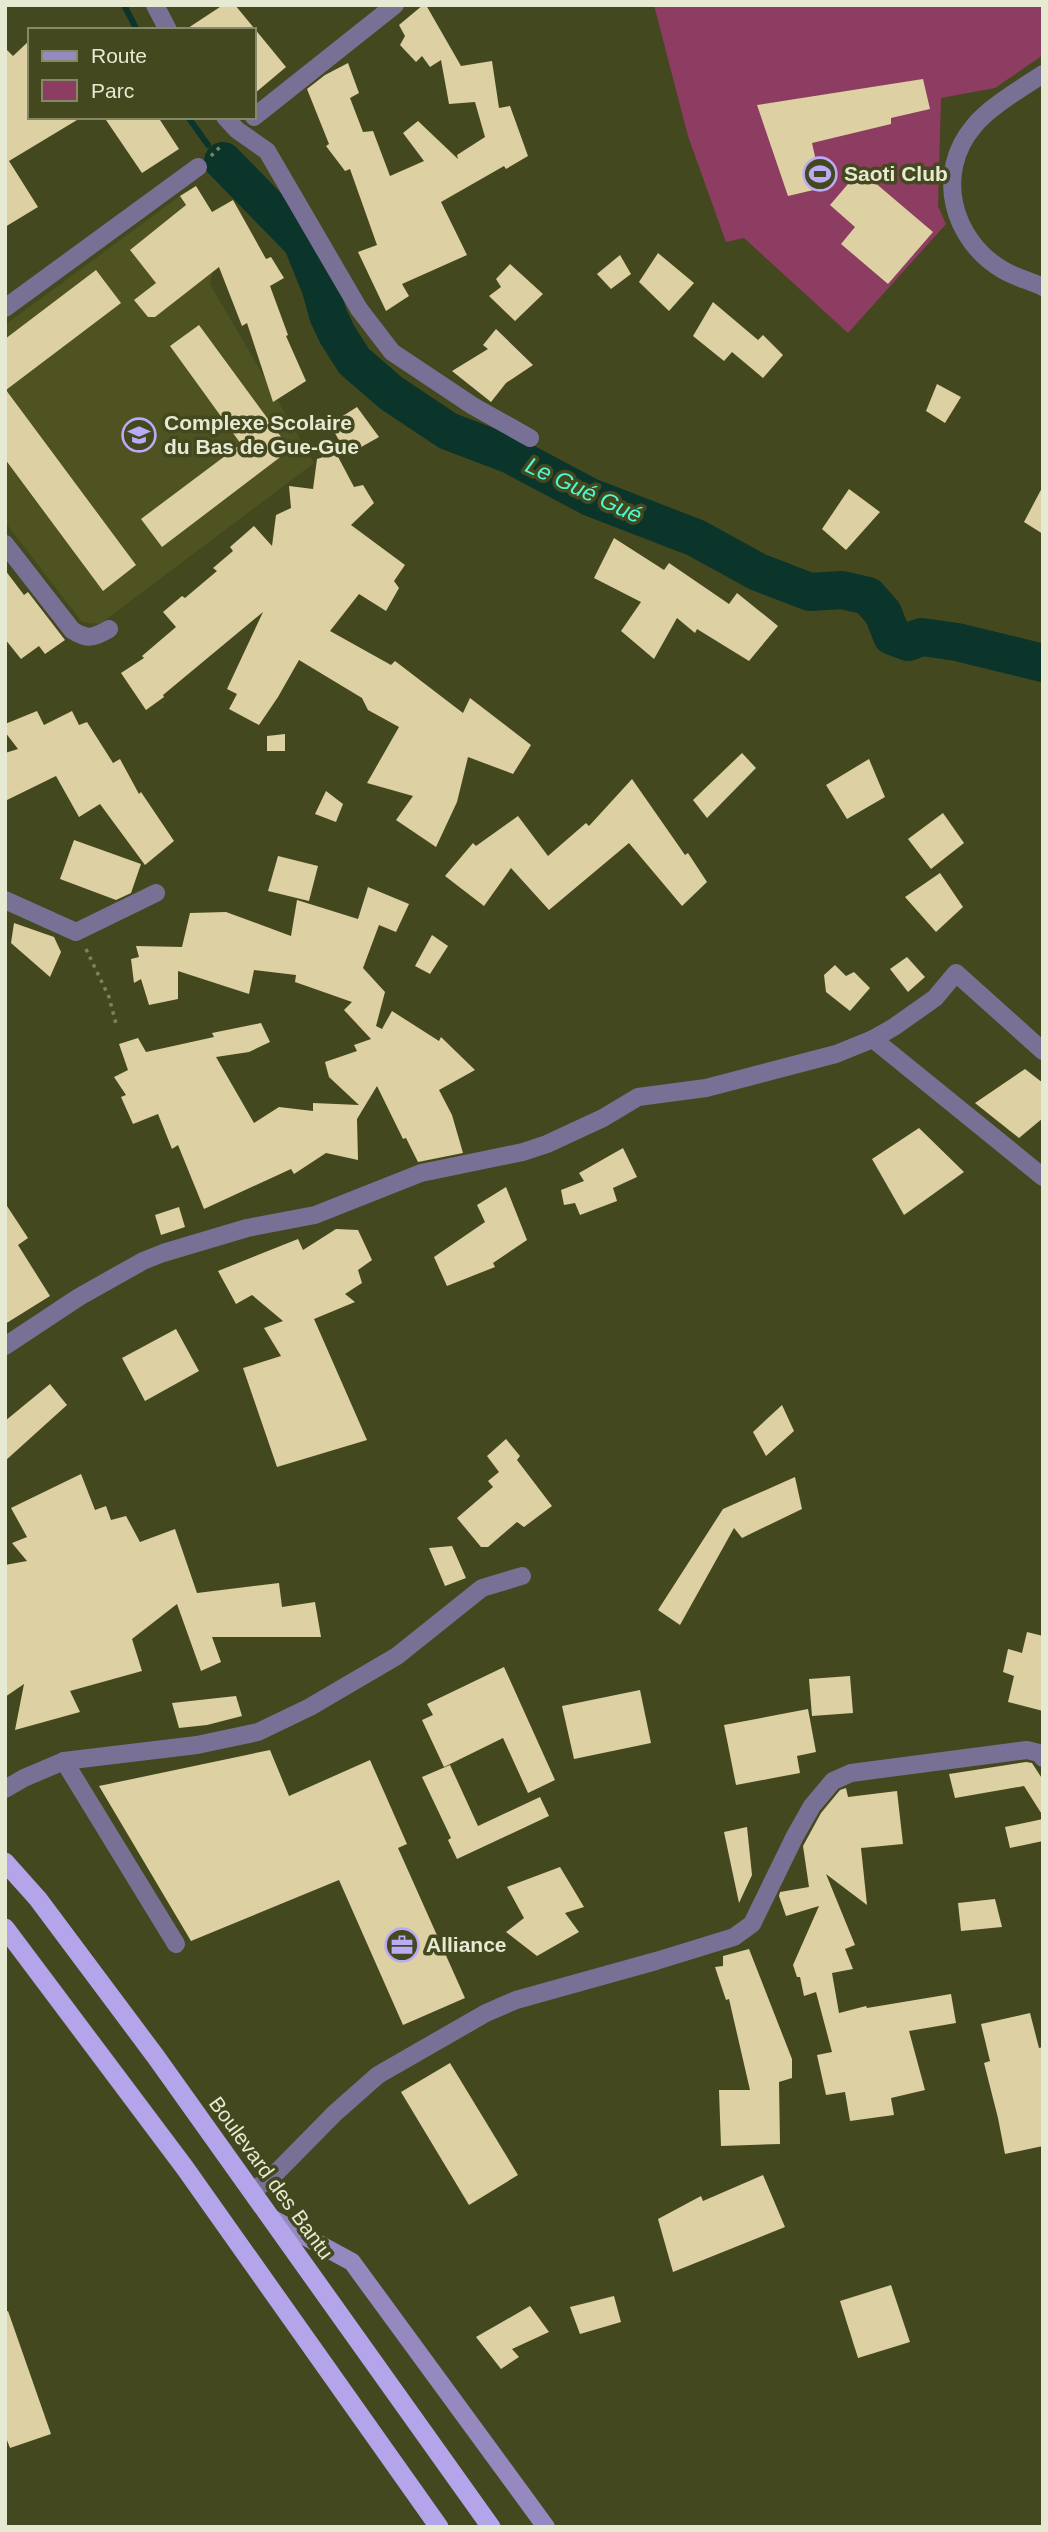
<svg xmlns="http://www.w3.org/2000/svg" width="1048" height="2532" viewBox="0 0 1048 2532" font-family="Arial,sans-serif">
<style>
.built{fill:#4e5321}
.green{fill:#8e3d62}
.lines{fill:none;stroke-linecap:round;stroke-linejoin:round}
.stream{stroke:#0b342a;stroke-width:6}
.river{stroke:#0b342a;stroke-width:38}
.building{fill:#ddd0a2}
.path{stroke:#7d815e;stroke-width:3.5;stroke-dasharray:3.5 5;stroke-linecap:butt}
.minor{stroke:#797195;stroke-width:18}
.secondary{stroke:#9589c0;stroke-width:18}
.trunk{stroke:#b4a5ea;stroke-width:19}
.labels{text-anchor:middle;stroke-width:7;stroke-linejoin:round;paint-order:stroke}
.poi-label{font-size:21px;font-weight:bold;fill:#e7ead3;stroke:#44481f;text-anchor:start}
.street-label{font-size:21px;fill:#e7ead3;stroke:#44481f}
.water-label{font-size:23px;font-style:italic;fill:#4bf9d2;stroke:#44481f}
</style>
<rect width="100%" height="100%" fill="#44481f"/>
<path class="built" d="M180 196 215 262 210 284 314 463 100 624 82 622 5 522V325Z"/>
<path class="green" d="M654 5H1043V55L995 88 941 98 938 206 946 224 848 333 744 238 726 242 688 136Z"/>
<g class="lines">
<g class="stream">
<path d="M124 5 137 30"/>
<path d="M188 117 208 145"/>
</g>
<path class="river" d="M223 161 302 242 321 289 328 315 337 334 354 361 391 393 448 431 511 455 590 497 696 538 758 572 810 592 842 590 868 596 883 613 892 636 908 642 922 637 957 642 1043 663"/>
</g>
<g class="building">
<path d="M223 5H235L286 67 254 94V30H185Z"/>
<path d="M423 5H426L461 66 492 61 499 108 510 106 528 156 506 169 504 166 441 202 467 255 402 284 409 296 386 311 358 252 377 245 350 169 345 171 326 146 329 144 307 89 325 75 348 63 359 93 350 98 363 132 373 131 390 176 424 161 403 133 418 121 458 159 457 155 485 137 475 102 449 104 441 60 430 67 422 56 416 62 400 45 405 36 399 25Z"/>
<path d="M30 40V117H82L9 161 38 207 5 227V48L13 56Z"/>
<path d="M923 79 930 109 891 118V124L812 143 822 188 788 196 757 105Z"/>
<path d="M104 117H158L179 149 142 173Z"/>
<path d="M860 170 933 232 888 284 841 244 855 227 830 205Z"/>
<path d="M196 186 212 212 233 200 266 259 271 257 284 278 270 286 288 335 286 336 306 381 273 402 247 323 242 326 219 267 155 317H148L134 300 156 283 130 250 186 205 180 196Z"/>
<path d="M658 253 694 283 669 311 639 282Z"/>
<path d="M620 255 631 274 611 289 597 274Z"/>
<path d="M510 264 543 294 515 321 489 296 501 287 496 279Z"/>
<path d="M96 270 121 303 6 390 136 565 103 591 5 459V339Z"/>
<path d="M713 302 758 340 763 335 783 355 763 378 732 352 724 361 693 336Z"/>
<path d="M199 325 287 445V452L162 547 141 519 241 444 170 346Z"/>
<path d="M496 329 533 365 506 383 491 402 452 371 488 349 483 345Z"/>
<path d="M937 384 961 397 945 423 926 411Z"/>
<path d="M357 407 379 437 347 455 330 424Z"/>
<path d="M336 453 354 487 363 485 374 503 351 525 405 565 394 581 399 588 386 611 359 594 330 631 391 665 395 661 463 713 470 698 531 745 513 774 468 757 457 802 436 847 396 820 413 796 367 783 399 727 368 710 362 698 299 660 278 697 259 725 229 709 237 694 227 689 263 612 163 695 164 697 146 710 121 673 144 658 142 656 176 627 163 612 182 596 185 598 217 571 213 568 233 551 230 547 254 526 272 546 276 515 291 508 289 486 313 489 317 459Z"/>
<path d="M1043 486V534L1024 522Z"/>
<path d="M849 489 880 512 846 550 822 529Z"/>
<path d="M614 538 664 570 669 563 729 604 737 593 778 626 749 661 697 629 695 633 677 618 654 659 621 631 641 602 594 578Z"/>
<path d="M5 570 24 595 28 592 65 640 45 654 39 646 21 659 5 639Z"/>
<path d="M37 711 44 725 72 711 79 725 87 722 113 763 120 759 139 794 141 792 174 841 145 865 100 804 79 817 56 776 5 801V753L18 749 5 732V724Z"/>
<path d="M285 734V751H267V736Z"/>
<path d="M742 753 756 768 707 818 693 800Z"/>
<path d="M869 759 885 797 847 819 826 785Z"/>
<path d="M632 779 685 855 688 853 707 882 682 906 629 843 549 910 511 868 484 906 445 876 473 843 476 846 518 816 548 856 586 823 589 826Z"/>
<path d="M326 791 343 804 336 822 315 814Z"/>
<path d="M943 813 964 843 931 869 908 839Z"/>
<path d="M74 840 141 864 131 893 116 900 60 879Z"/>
<path d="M278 856 318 866 309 901 268 891Z"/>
<path d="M940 873 963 907 936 932 905 897Z"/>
<path d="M368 887 409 904 396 932 379 925 363 968 385 992 376 1026 382 1029 392 1011 439 1041 441 1037 475 1070 439 1090 452 1115 463 1153 418 1162 406 1138 403 1139 377 1086 357 1119 358 1160 326 1153 294 1174 291 1169 204 1209 178 1145 172 1149 158 1114 133 1124 121 1097 126 1095 114 1077 128 1070 119 1044 138 1038 146 1052 214 1037 212 1033 261 1023 270 1042 249 1052 216 1057 254 1123 279 1107 313 1111V1103L359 1105 329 1077 325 1062 357 1051 354 1045 371 1039 344 1010 352 1002 295 982 296 975 254 970 249 994 178 971V999L149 1005 141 979 134 983 131 959 139 957 136 946 182 947 190 913 226 912 291 936 297 900 358 919Z"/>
<path d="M14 923 54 937 61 952 50 977 11 943Z"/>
<path d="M432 935 448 946 430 974 415 966Z"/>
<path d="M907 957 925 977 908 992 890 969Z"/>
<path d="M835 965 846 976 854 972 870 988 850 1011 826 992 824 975Z"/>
<path d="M1025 1069 1043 1083V1118L1019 1138 975 1103Z"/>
<path d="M919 1128 964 1172 904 1215 872 1159Z"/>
<path d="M623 1148 637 1177 613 1188 617 1201 580 1215 575 1203 564 1205 561 1190 584 1181 579 1173Z"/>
<path d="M506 1187 527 1240 493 1263 495 1267 447 1286 434 1257 485 1222 477 1205Z"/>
<path d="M5 1203 28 1238 18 1245 50 1296 5 1324Z"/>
<path d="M179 1207 185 1227 161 1235 155 1215Z"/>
<path d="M336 1229 358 1230 372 1260 358 1270 362 1283 345 1294 355 1302 314 1319 367 1440 277 1467 243 1368 281 1356 264 1328 283 1321 252 1295 236 1304 218 1271 298 1239 303 1250Z"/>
<path d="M176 1329 199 1371 145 1401 122 1358Z"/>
<path d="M50 1384 67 1405 5 1461V1421Z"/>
<path d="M782 1405 794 1431 766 1456 753 1432Z"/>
<path d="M506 1439 520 1456 517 1460 552 1506 524 1527 517 1522 488 1547H481L457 1518 493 1487 488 1481 499 1472 487 1456Z"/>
<path d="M81 1474 95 1510 106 1506 111 1520 126 1516 140 1542 175 1529 197 1593 279 1583 282 1607 315 1602 321 1637H212L221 1662 201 1671 177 1604 132 1639 142 1671 70 1691 80 1712 15 1730 24 1684 5 1697V1565L27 1561 12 1543 27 1537 11 1508Z"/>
<path d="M795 1477 802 1509 742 1538 734 1528 680 1625 658 1610 723 1509Z"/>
<path d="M452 1546 466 1578 445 1586 429 1548Z"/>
<path d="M1027 1632 1043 1636V1711L1008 1702 1014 1676 1003 1672 1008 1649 1022 1653Z"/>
<path d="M504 1667 555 1780 528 1793 503 1738 444 1767 422 1720 433 1715 427 1704Z"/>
<path d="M850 1676 853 1713 812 1716 809 1679Z"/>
<path d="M640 1690 651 1743 574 1759 562 1706Z"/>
<path d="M236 1696 242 1716 207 1725 179 1728 172 1703Z"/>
<path d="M808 1709 816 1752 797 1756 800 1773 736 1785 724 1725Z"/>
<path d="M270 1750 289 1796 370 1760 407 1844 398 1848 465 1998 403 2025 339 1880 191 1941 99 1786Z"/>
<path d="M1026 1762 1032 1763 1043 1780V1816L1024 1786 955 1798 949 1774Z"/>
<path d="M450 1765 478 1826 540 1797 549 1816 457 1859 448 1840 451 1838 422 1777Z"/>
<path d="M846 1788 848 1797 897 1791 903 1844 861 1848 867 1905 826 1874 855 1945 845 1949 853 1969 832 1973 839 2013 866 2006 867 2008 951 1994 956 2023 909 2031 925 2090 891 2098 894 2115 850 2121 845 2092 826 2095 817 2055 832 2052 816 1992 804 1996 800 1977H797L793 1965 819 1906 786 1916 779 1896 780 1892 809 1887 803 1846 821 1813 840 1790Z"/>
<path d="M1043 1819V1841L1010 1848 1005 1827Z"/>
<path d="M747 1827 752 1875 739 1903 724 1832Z"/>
<path d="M560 1867 584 1907 565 1913 579 1932 537 1956 506 1932 524 1918 507 1887Z"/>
<path d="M995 1899 1002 1927 961 1931 958 1903Z"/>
<path d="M749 1949 792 2059V2078L779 2082 780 2144 721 2146 719 2090H750L729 1999 726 2000 715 1967 723 1966V1956Z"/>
<path d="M1030 2013 1039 2048 1043 2047V2146L1005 2154 998 2118 984 2063 990 2061 981 2024Z"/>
<path d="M450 2063 518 2175 469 2205 401 2092Z"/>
<path d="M763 2175 785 2227 673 2272 658 2219 701 2196 703 2201Z"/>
<path d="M891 2285 910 2342 858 2358 840 2301Z"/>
<path d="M614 2296 621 2322 580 2334 570 2307Z"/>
<path d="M530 2306 549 2332 512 2349 519 2357 501 2369 476 2337Z"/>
<path d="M8 2311 51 2434 10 2448 5 2435V2312Z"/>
</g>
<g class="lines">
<g class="path">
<path d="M211 156 223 144"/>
<path d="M86 949 109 997 116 1024"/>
</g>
<g class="minor">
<path d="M155 5 168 30"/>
<path d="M1043 74C1023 87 988 108 974 126 934 173 952 240 1003 270 1015 277 1030 281 1043 287"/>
<path d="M225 117 237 130 267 151 359 309 392 352 473 406 530 438"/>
<path d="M254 117 395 5"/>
<path d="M5 308 198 167"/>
<path d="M5 544 72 630C87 640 94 638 109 629"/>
<path d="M5 900 76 932 156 893"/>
<path d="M873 1039 1043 1177"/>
<path d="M5 1346 79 1297 143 1261 163 1253 247 1228 315 1215 421 1173 523 1152 547 1144 603 1118 638 1097 706 1088 836 1054 873 1039 894 1027 935 998 956 973 1043 1051"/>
<path d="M64 1761 176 1944"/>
<path d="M5 1789 24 1778 64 1761 197 1745 258 1732 310 1707 397 1656 482 1588 522 1576"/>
<path d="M252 2190 268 2181 335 2113 378 2075 486 2013 516 2000 656 1961 734 1937 752 1924 795 1836 812 1806 833 1781 851 1773 1027 1750 1039 1753 1043 1758"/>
</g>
<path class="secondary" d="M271 2218 352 2262 546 2527"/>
<g class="trunk">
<path d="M5 1862 38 1899 156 2057 491 2527"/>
<path d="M5 1928 185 2168 439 2527"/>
</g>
</g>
<defs>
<symbol id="stadium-ring" viewBox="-11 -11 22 22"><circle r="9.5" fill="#44481f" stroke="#bbaaf6" stroke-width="1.5"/><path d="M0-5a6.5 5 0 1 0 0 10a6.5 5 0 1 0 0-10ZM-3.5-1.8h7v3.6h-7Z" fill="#bbaaf6"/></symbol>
<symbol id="school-ring" viewBox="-11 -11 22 22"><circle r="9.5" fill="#44481f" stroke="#bbaaf6" stroke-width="1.5"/><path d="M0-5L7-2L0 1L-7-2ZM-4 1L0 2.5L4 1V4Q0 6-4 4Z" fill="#bbaaf6"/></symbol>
<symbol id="office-ring" viewBox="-11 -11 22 22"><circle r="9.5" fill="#44481f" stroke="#bbaaf6" stroke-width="1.5"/><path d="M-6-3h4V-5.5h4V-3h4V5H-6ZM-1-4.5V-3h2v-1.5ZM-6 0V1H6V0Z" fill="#bbaaf6"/></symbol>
</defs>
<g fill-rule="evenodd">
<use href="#stadium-ring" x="801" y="155" width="38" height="38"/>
<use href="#school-ring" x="120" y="416" width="38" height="38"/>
<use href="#office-ring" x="383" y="1926" width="38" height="38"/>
</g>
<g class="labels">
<g class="poi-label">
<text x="844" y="181">Saoti Club</text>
<text x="164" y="430">Complexe Scolaire<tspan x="164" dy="24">du Bas de Gue-Gue</tspan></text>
<text x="426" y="1952">Alliance</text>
</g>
<g class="street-label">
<text transform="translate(271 2178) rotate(54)" y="7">Boulevard des Bantu</text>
</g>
<g class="water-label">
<text transform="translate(584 490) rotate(25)" y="8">Le Gué Gué</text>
</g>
</g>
<rect width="1048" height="2532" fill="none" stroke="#e7ead3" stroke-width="14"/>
<rect x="28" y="28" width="228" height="91" fill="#44481f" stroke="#858967" stroke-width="2"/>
<rect x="42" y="51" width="35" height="10" fill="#9589c0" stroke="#858967" stroke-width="2"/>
<text x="91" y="63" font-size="21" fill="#e7ead3">Route</text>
<rect x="42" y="80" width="35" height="21" fill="#8e3d62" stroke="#858967" stroke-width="2"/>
<text x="91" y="98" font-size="21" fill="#e7ead3">Parc</text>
</svg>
